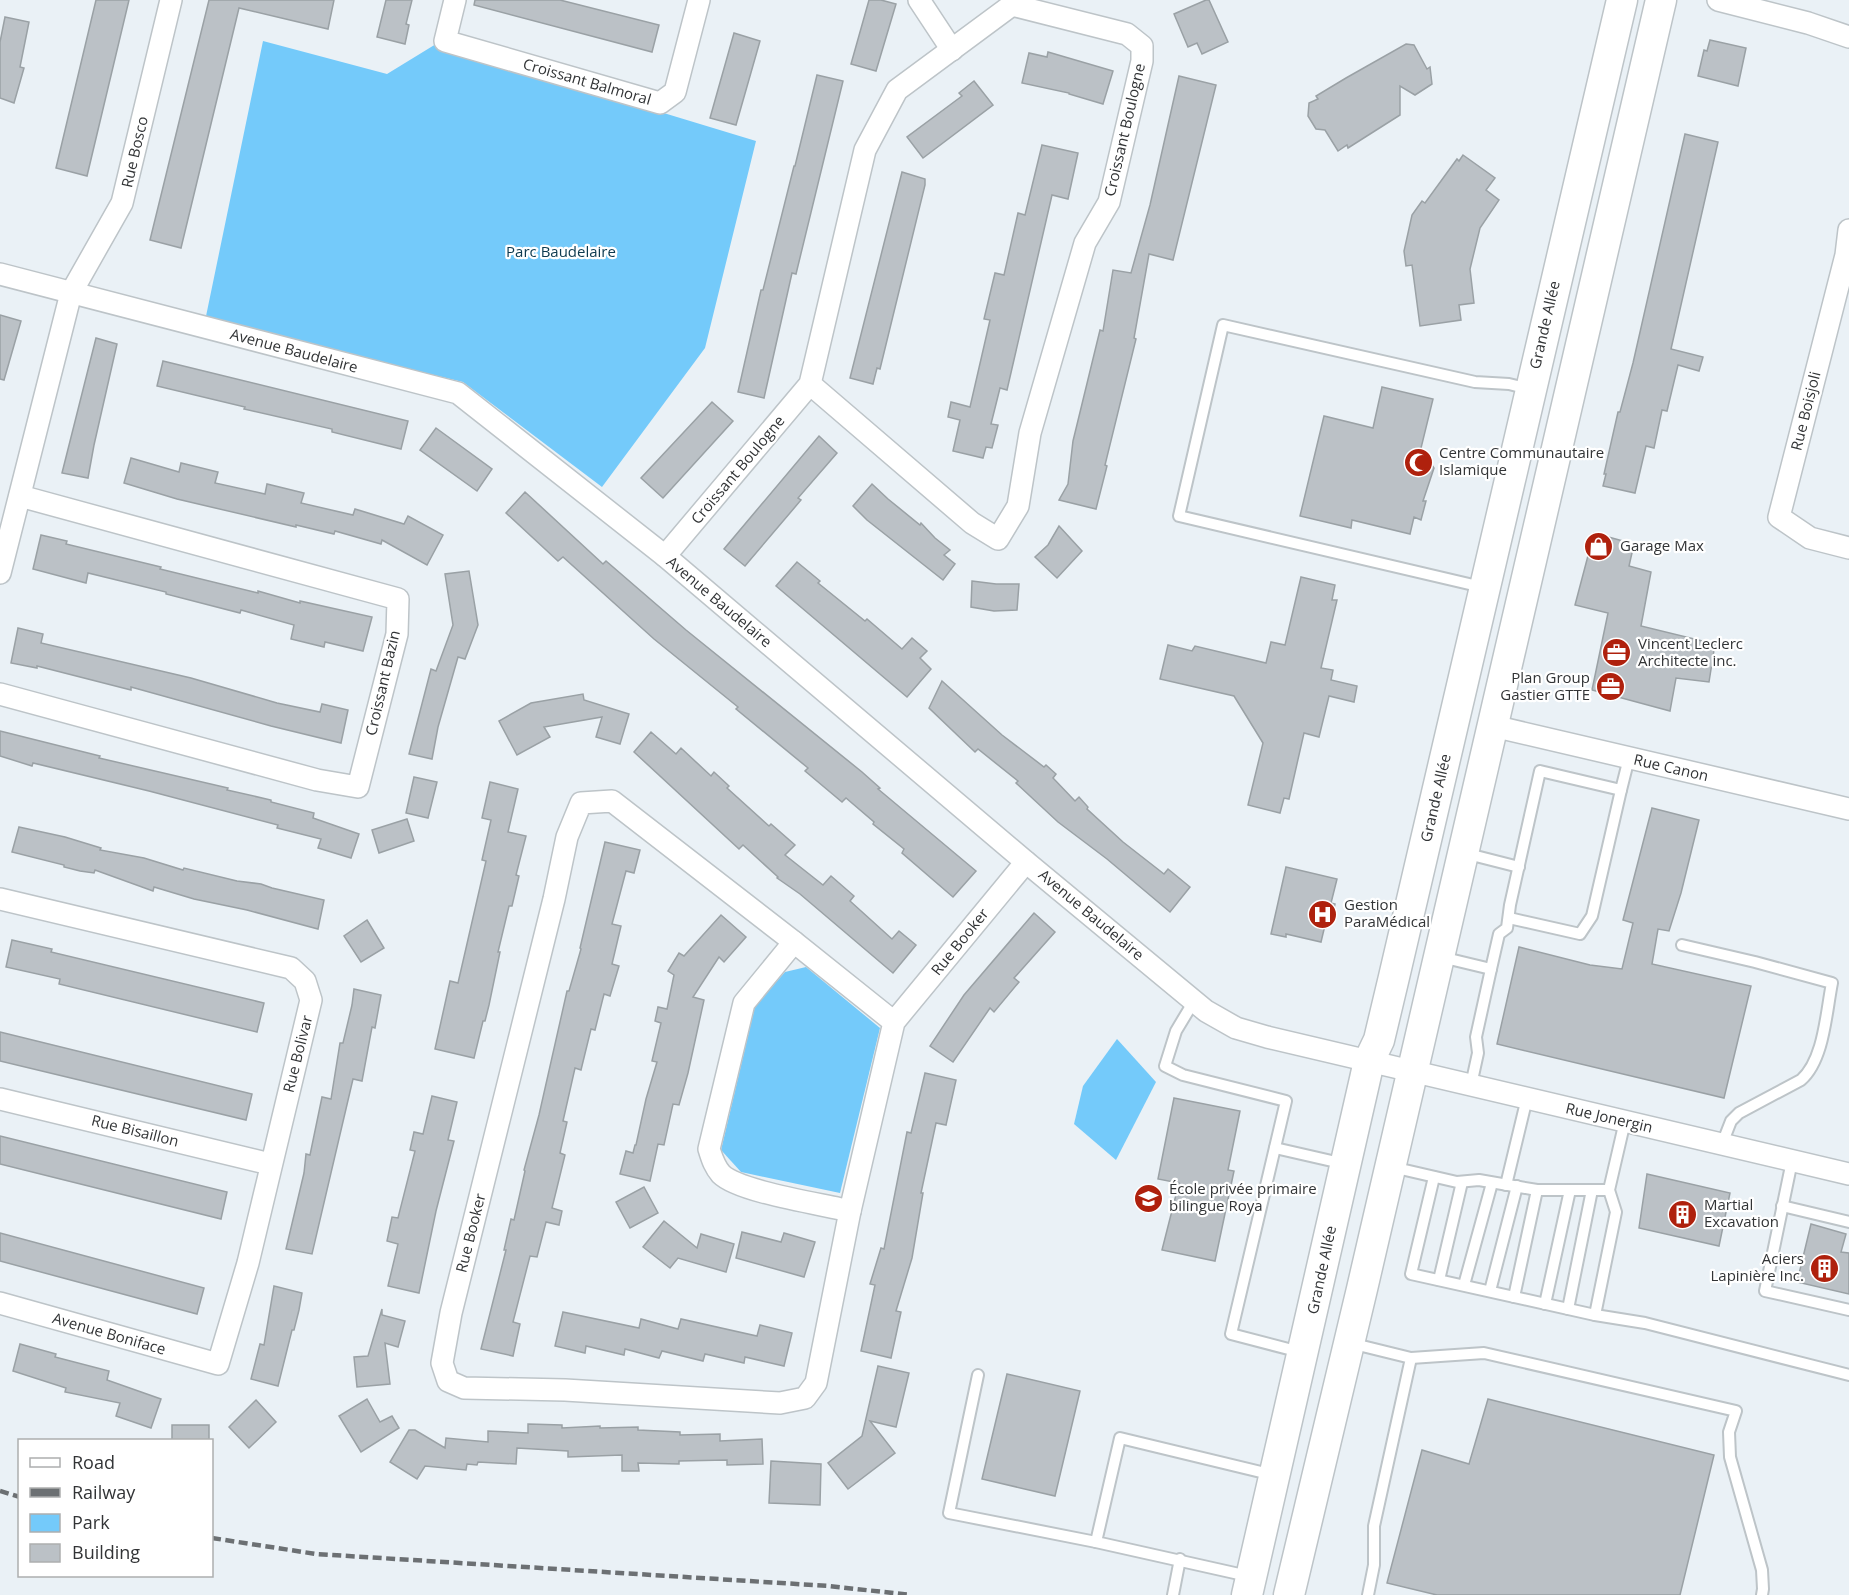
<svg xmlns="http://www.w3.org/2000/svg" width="1849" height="1595" viewBox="0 0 1849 1595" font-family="'Open Sans',sans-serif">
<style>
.green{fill:#74cafa}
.building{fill:#bbc1c6;stroke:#9aa1a5;stroke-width:1.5}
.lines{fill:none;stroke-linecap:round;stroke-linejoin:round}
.service-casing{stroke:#bdc4c8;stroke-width:14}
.minor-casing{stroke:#bdc4c8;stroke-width:24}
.secondary-casing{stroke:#bdc4c8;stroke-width:33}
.service{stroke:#fff;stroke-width:10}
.minor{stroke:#fff;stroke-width:21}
.secondary{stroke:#fff;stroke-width:30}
.rail{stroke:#6c7073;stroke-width:4.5;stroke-dasharray:9 4.5;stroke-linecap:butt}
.labels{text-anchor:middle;stroke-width:4.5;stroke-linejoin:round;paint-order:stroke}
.street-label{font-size:15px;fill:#323436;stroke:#fff}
.park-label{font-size:15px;fill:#0d3a4f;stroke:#fff}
.poi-label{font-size:15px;fill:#323436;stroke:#fff;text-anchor:start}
</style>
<rect width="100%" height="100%" fill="#eaf1f6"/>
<g class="green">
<path d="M263 41 387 74 436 44 756 141 705 348 602 487 463 382 205 321Z"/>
<path d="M806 967 880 1028 840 1193 741 1172 721 1150 755 1006 785 972Z"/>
<path d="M1117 1039 1156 1082 1116 1160 1074 1124 1083 1086Z"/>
</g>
<g class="building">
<path d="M96 0H129L87 176 56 168Z"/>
<path d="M209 0H334L328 29 239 8 181 248 150 240Z"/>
<path d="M386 0H412L406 24 409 25 405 44 377 37Z"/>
<path d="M475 0H560L659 25 652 52 474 5Z"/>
<path d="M869 0H881L896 4 876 71 851 64Z"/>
<path d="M1206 0H1209L1228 42 1202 54 1197 43 1188 47 1174 14Z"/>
<path d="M5 17 29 22 20 67 24 68 14 103 0 98V42Z"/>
<path d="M734 33 760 41 736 125 710 118Z"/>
<path d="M1710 40 1746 48 1738 86 1698 76 1704 50 1707 51Z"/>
<path d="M1406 44 1414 45 1427 69 1430 67 1432 84 1415 95 1400 86V115L1348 148 1347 145 1338 151 1325 130 1316 129 1308 116 1309 103 1318 99 1316 96 1346 78Z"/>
<path d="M1048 52 1113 71 1103 104 1069 94V93L1022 83 1029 53 1047 57Z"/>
<path d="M817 75 843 81 796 274 792 273 764 398 738 392 761 290H763L794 166H795Z"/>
<path d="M1179 76 1216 85 1173 260 1149 254 1134 338 1136 339 1105 465 1107 466 1096 509 1059 500 1068 484 1073 441 1100 330 1103 331 1113 270 1131 273 1150 205Z"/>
<path d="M974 81 993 105 923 158 907 137 962 96 959 93Z"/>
<path d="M1685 134 1718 142 1671 349 1703 357 1699 371 1678 365 1667 411 1662 410 1654 448 1646 446 1635 493 1603 486 1606 474H1604L1618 412H1620L1633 363Z"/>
<path d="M1042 145 1078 153 1068 199 1052 195 1007 390 1000 388 991 424 998 425 992 448 986 447 983 458 953 451 960 420 948 417 951 402 970 407 990 320 984 319 995 273 1004 275 1018 213 1025 215Z"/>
<path d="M1463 155 1495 178 1486 190 1499 200 1480 228 1470 269 1474 303 1459 305 1461 320 1420 326 1412 265 1406 266 1404 251 1412 215 1422 201 1425 203 1457 159 1459 161Z"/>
<path d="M902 172 925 179V185L880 369 877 368 873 384 850 378Z"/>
<path d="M0 315 21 321 4 380 0 379Z"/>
<path d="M96 338 117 344 94 445 88 478 62 473Z"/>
<path d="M163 361 408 421 401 449 332 432V429L244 409 245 407 157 386Z"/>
<path d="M1382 387 1433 399 1421 448 1434 468 1423 501H1426L1421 520 1414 517 1410 534 1352 520 1351 528 1300 516 1324 416 1373 428Z"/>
<path d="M712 402 733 421 663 498 641 478Z"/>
<path d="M436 428 492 469 477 491 420 450Z"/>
<path d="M819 436 837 453 798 498 801 500 745 566 724 549Z"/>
<path d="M131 458 179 472 181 463 218 472 215 483 265 494 267 484 304 493 301 503 353 515 355 509 404 524 408 516 443 535 427 565 382 540 381 544 335 531 334 534 296 525V527L177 499 124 483Z"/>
<path d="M872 484 888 499 920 525 921 523 935 538 950 550 944 555 955 564 943 580 867 520 853 506Z"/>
<path d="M525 492 603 564 606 561 686 630 862 772 880 788 878 789 976 871 953 897 902 853 904 849 873 824 874 822 846 798 842 802 805 771 808 768 736 709 738 707 654 639 563 557 558 561 506 513Z"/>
<path d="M1059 526 1082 551 1057 578 1035 557 1048 545Z"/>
<path d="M1594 533 1634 544 1629 566 1651 572 1641 626 1715 644 1709 682 1676 678 1670 711 1592 690 1608 613 1575 605Z"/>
<path d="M41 535 67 541 66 544 161 567 160 569 258 593V591L300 603V601L372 617 363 651 325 642 324 647 291 639 294 625 241 610 240 613 166 594V592L88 573 86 583 33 569Z"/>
<path d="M797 562 820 581 818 583 865 621 867 619 902 649 912 638 927 651 920 658 931 669 907 697 776 586Z"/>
<path d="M469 571 478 625 465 659 458 657 438 727 432 759 409 754 431 669 436 671 453 625 445 574Z"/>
<path d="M1301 577 1335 585 1332 600H1337L1321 668 1333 670 1331 680 1357 686 1354 702 1329 696 1319 737 1304 733 1289 799 1284 798 1280 813 1248 805 1263 743 1234 696 1160 679 1168 645 1192 651 1195 646 1266 663 1271 642 1285 645Z"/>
<path d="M972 581 996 584H1019L1017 610 994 611 971 607Z"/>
<path d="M18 628 43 634 41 643 191 678 277 703 320 712 322 704 348 710 341 743 271 726 131 687V690L37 666V668L11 663Z"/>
<path d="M942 681 1002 735 1044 767 1046 765 1056 774 1053 778 1075 801 1079 797 1088 807 1087 809 1123 842 1164 874 1168 869 1190 887 1170 912 1107 859 1058 822 1016 783 1018 781 978 749 975 752 929 708Z"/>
<path d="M583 694 584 700 629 714 620 744 596 737 602 717 544 727 550 737 517 755 499 721 531 703Z"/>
<path d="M0 731 100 756 99 758 228 788 227 790 271 800V802L314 813 313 818 359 834 351 858 318 848 321 839 277 828 278 825 149 791 33 763 32 766 0 756Z"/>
<path d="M651 732 676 754 681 748 711 776 714 772 729 786 727 788 769 826 771 824 795 845 785 855 823 885 831 876 854 896 850 901 892 939 899 931 916 945 893 973 800 894 777 878 778 877 743 845 739 849 634 752Z"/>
<path d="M414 777 437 782 428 818 406 813Z"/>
<path d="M490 782 518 789 508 832 526 836 516 875 519 876 512 906H509L498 952H500L489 1005 485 1021H483L474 1058 435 1049 450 981 458 983 486 861 482 860 491 820 482 818Z"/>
<path d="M1652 808 1699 820 1681 893 1669 931 1658 929 1652 964 1751 986 1724 1098 1497 1044 1519 947 1590 965 1622 969 1633 923 1623 920Z"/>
<path d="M407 819 414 841 379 853 372 830Z"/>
<path d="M19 827 65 837 101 848 100 850 144 858 183 870 184 868 237 881 261 884 272 888 324 900 318 929 247 910 194 899 154 887 153 891 95 870 94 873 80 871 64 867V865L12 852Z"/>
<path d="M605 842 640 850 634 873 626 871 612 924 621 926 612 964 619 966 610 996 604 994 595 1030 591 1029 581 1070 575 1068 563 1121 567 1122 560 1153 565 1155 552 1208 562 1211 559 1225 546 1222 537 1257 530 1256 513 1322 520 1324 513 1356 481 1349 506 1250H504L511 1219 514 1220 525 1171 524 1170 539 1115 567 991H569L581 949 580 948Z"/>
<path d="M1286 867 1337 879 1331 903 1335 904 1331 922 1326 921 1321 942 1286 934V937L1271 934Z"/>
<path d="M1034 913 1055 932 1014 978 1019 982 994 1012 990 1008 953 1062 930 1046 964 995Z"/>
<path d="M721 915 746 937 724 962 719 957 693 997 704 1000 688 1073 679 1105 673 1104 664 1145 658 1144 650 1181 620 1174 626 1151 633 1153 635 1145H636L646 1099 657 1062 652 1061 661 1023 655 1021 658 1007 667 1009 674 975 668 971 679 953 684 956Z"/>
<path d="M367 920 384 948 361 962 344 936Z"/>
<path d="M12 940 52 949 51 952 264 1003 257 1032 59 984 60 979 6 967Z"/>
<path d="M354 989 381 995 375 1028 372 1027 362 1081 353 1079 312 1254 286 1249 304 1173 306 1154 310 1155 322 1097 331 1099 340 1043H343L352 1005Z"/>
<path d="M0 1032 252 1094 246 1120 0 1061Z"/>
<path d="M925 1073 956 1080 946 1125 936 1123 921 1193H923L912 1258 896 1311 901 1312 891 1358 861 1351 875 1285 870 1284 881 1248 884 1249 907 1132 911 1133Z"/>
<path d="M432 1096 457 1102 448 1140 454 1141 436 1211 419 1293 388 1286 398 1244 387 1241 392 1217 398 1218 415 1151 410 1150 414 1132 423 1134Z"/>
<path d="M1174 1098 1240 1111 1228 1170 1234 1171 1215 1261 1162 1250 1179 1183 1158 1179Z"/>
<path d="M0 1136 227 1192 221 1219 0 1164Z"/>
<path d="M1647 1174 1730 1193 1719 1246 1639 1228Z"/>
<path d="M644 1187 658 1213 630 1228 616 1202Z"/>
<path d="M664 1221 697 1248 701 1234 734 1244 726 1272 678 1258 670 1268 643 1247Z"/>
<path d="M1811 1224 1846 1234 1841 1252 1849 1253V1294L1797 1282Z"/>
<path d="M742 1232 781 1242 784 1233 815 1242 804 1277 736 1258Z"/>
<path d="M0 1233 204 1288 197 1314 0 1261Z"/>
<path d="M274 1286 302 1293 299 1310 294 1330H292L278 1386 251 1379 260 1344 264 1345Z"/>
<path d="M382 1309V1315L405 1321 398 1347 385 1343 390 1384 357 1387 354 1357 368 1356Z"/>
<path d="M563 1312 639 1328 641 1319 678 1329 681 1319 757 1336 760 1325 792 1333 784 1366 745 1357 744 1363 705 1354 703 1361 662 1351 659 1358 625 1349 624 1355 586 1346 585 1353 555 1346Z"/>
<path d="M20 1344 56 1354 55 1357 109 1371 107 1380 161 1399 151 1428 116 1416 120 1403 65 1392 66 1388 13 1371Z"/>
<path d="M878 1366 909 1373 896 1427 870 1421 895 1453 848 1489 828 1463 862 1436Z"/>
<path d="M1007 1374 1080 1391 1055 1496 982 1479Z"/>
<path d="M367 1399 380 1422 392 1416 399 1428 361 1452 339 1416Z"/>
<path d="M1488 1399 1714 1455 1680 1595H1437L1387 1583 1422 1450 1469 1464Z"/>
<path d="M256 1400 276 1422 249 1448 229 1427Z"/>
<path d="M528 1424 562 1425V1428L600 1426V1428L638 1427V1430L680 1432V1435L720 1434V1441L762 1439 763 1464 727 1465V1460L679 1461V1464L638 1463 639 1471H622V1455L568 1457V1451L517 1448 516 1464 478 1462 477 1465 467 1464 466 1470 425 1466 417 1479 390 1462 409 1430H415L445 1448 446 1438 488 1442V1431L528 1433Z"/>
<rect x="172" y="1425" width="37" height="15"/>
<path d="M771 1461 821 1464 820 1505 769 1503Z"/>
</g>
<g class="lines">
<defs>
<g id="service">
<path d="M1482 587 1179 516 1223 325 1475 382 1509 384 1529 389"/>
<path d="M1464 853 1519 867"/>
<path d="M1509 918 1580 934 1592 916 1621 790"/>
<path d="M1682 945 1755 962 1832 983C1826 1013 1824 1060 1801 1080L1739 1113 1731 1121 1722 1144"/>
<path d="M1441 957 1491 969"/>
<path d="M1194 1001 1176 1031 1165 1066 1183 1075 1286 1101 1231 1334 1300 1352"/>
<path d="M1471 1085 1478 1053 1476 1037 1491 969 1499 934 1507 928 1510 905 1540 771 1621 790 1629 758"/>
<path d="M1275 1148 1345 1164"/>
<path d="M1792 1161 1765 1291 1849 1310"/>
<path d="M1392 1167 1457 1182 1479 1180 1537 1190H1609"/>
<path d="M1434 1177 1411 1274 1595 1315 1616 1212 1609 1190 1625 1121"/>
<path d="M1506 1185 1527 1098"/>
<path d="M1782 1206 1849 1222"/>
<path d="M1439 1280 1462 1182"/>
<path d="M1464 1285 1492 1183"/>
<path d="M1490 1291 1517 1186"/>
<path d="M1514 1297 1537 1190"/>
<path d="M1545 1304 1570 1190"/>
<path d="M1568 1309 1592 1190"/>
<path d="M1595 1315 1645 1323 1849 1375"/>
<path d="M1350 1343 1411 1358 1374 1526V1565L1368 1595"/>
<path d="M1411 1358 1484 1353 1736 1411 1729 1432 1730 1457 1762 1570 1763 1589 1762 1595"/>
<path d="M978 1375 949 1513 1096 1542"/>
<path d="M1248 1576 1096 1542 1120 1438 1273 1475"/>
<path d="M1173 1595 1180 1559"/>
</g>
<g id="minor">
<path d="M455 0 445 41 660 103 675 92 699 0"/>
<path d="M919 0 952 50"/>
<path d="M1718 0 1808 23 1849 37"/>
<path d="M1849 230 1846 255 1779 517 1810 538 1849 548"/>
<path d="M0 274 458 393 665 556 1026 862 1206 1011 1236 1028 1267 1037 1849 1174"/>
<path d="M665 556 810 384 865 150 897 90 1012 5 1127 34 1142 46V61L1109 202 1085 243 1030 433 1018 506 998 539 972 523 810 384"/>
<path d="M0 573 71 293 122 203 171 0"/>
<path d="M0 694 317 780 358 787 397 634 398 599 20 496"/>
<path d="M1493 726 1849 809"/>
<path d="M0 899 291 968 305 981 311 1000 248 1263 218 1364 0 1303"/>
<path d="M794 942 744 1003 709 1149C712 1158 714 1166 721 1174 739 1192 822 1204 850 1211"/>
<path d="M894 1022 850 1211 816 1383 805 1398 780 1403 565 1390 464 1388 448 1381 442 1363 451 1313 554 899 567 837 581 803 612 801 794 942 894 1022 1026 862"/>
<path d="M0 1099 270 1164"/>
</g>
<g id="secondary">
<path d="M1247 1595 1365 1079 1369 1061 1379 1040 1394 977 1622 0"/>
<path d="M1289 1595 1362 1289 1661 0"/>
</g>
</defs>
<use href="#service" class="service-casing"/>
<use href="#minor" class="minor-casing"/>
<use href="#secondary" class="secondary-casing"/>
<use href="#service" class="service"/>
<use href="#minor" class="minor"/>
<use href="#secondary" class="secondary"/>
<g class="rail">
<path d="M0 1491 20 1497"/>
<path d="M212 1538 316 1554 829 1586 911 1595"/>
</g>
</g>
<defs>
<symbol id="mosque-disc" viewBox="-11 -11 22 22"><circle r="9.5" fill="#af210d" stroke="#fff"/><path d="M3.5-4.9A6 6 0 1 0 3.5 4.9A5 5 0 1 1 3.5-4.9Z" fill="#fff"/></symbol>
<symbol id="shop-disc" viewBox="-11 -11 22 22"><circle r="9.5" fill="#af210d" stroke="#fff"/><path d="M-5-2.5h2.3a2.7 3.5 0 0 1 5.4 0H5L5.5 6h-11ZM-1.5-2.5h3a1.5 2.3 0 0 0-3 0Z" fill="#fff"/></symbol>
<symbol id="office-disc" viewBox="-11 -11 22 22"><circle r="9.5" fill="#af210d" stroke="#fff"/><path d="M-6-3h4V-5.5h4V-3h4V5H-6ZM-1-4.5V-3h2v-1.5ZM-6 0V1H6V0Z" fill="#fff"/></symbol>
<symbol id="hospital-disc" viewBox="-11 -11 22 22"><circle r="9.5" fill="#af210d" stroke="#fff"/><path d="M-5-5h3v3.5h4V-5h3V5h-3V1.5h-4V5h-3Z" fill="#fff"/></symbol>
<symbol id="school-disc" viewBox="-11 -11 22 22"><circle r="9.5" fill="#af210d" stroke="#fff"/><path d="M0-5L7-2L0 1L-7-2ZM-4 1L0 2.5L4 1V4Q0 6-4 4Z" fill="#fff"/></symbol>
<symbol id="building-disc" viewBox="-11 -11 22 22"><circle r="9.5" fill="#af210d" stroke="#fff"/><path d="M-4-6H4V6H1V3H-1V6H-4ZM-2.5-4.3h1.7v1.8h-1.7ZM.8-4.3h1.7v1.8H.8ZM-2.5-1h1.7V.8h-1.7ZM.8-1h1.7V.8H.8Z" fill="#fff"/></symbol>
</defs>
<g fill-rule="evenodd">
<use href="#mosque-disc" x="1402" y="446" width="33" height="33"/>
<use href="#shop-disc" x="1582" y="530" width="33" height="33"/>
<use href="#office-disc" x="1600" y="636" width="33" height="33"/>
<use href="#office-disc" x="1594" y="670" width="33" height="33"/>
<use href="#hospital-disc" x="1306" y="898" width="33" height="33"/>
<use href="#school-disc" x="1132" y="1182" width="33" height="33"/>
<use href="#building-disc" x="1666" y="1198" width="33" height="33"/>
<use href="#building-disc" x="1808" y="1252" width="33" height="33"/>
</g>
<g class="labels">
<g class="street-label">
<text transform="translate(587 82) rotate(16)" y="5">Croissant Balmoral</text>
<text transform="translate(1125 130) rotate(-77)" y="5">Croissant Boulogne</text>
<text transform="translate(135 152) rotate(-77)" y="5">Rue Bosco</text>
<text transform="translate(1545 325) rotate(-77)" y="5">Grande Allée</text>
<text transform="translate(294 351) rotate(15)" y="5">Avenue Baudelaire</text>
<text transform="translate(1806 411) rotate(-76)" y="5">Rue Boisjoli</text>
<text transform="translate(738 470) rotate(-50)" y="5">Croissant Boulogne</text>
<text transform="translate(719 602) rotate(40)" y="5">Avenue Baudelaire</text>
<text transform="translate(383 683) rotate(-77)" y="5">Croissant Bazin</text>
<text transform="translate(1671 768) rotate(13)" y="5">Rue Canon</text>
<text transform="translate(1436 798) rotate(-77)" y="5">Grande Allée</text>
<text transform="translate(1091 915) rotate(40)" y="5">Avenue Baudelaire</text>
<text transform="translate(960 942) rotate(-51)" y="5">Rue Booker</text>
<text transform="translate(298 1054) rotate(-76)" y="5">Rue Bolivar</text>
<text transform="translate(1609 1118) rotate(13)" y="5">Rue Jonergin</text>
<text transform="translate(135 1131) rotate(14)" y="5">Rue Bisaillon</text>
<text transform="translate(471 1233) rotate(-76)" y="5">Rue Booker</text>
<text transform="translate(1322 1270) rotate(-78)" y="5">Grande Allée</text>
<text transform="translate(109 1334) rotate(16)" y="5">Avenue Boniface</text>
</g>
<g class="park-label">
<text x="561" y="257">Parc Baudelaire</text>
</g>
<g class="poi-label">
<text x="1439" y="458">Centre Communautaire<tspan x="1439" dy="17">Islamique</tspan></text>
<text x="1620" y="551">Garage Max</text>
<text x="1638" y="649">Vincent Leclerc<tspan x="1638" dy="17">Architecte inc.</tspan></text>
<text x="1590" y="683" text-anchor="end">Plan Group<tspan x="1590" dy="17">Gastier GTTE</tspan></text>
<text x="1344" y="910">Gestion<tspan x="1344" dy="17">ParaMédical</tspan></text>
<text x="1169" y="1194">École privée primaire<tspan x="1169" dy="17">bilingue Roya</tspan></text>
<text x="1704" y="1210">Martial<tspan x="1704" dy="17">Excavation</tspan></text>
<text x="1804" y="1264" text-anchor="end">Aciers<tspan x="1804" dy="17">Lapinière Inc.</tspan></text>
</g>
</g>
<rect x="18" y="1439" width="195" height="138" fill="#ffffff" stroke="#adaeaf" stroke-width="1.5"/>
<rect x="30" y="1458" width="30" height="9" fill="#ffffff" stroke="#adaeaf" stroke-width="1.5"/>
<text x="72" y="1469" font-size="18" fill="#323436">Road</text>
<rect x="30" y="1488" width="30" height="9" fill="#6c7073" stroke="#adaeaf" stroke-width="1.5"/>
<text x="72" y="1499" font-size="18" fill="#323436">Railway</text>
<rect x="30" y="1514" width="30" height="18" fill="#74cafa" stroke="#adaeaf" stroke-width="1.5"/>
<text x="72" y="1529" font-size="18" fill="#323436">Park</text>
<rect x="30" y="1544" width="30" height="18" fill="#bbc1c6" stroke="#adaeaf" stroke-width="1.5"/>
<text x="72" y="1559" font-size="18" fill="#323436">Building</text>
</svg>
